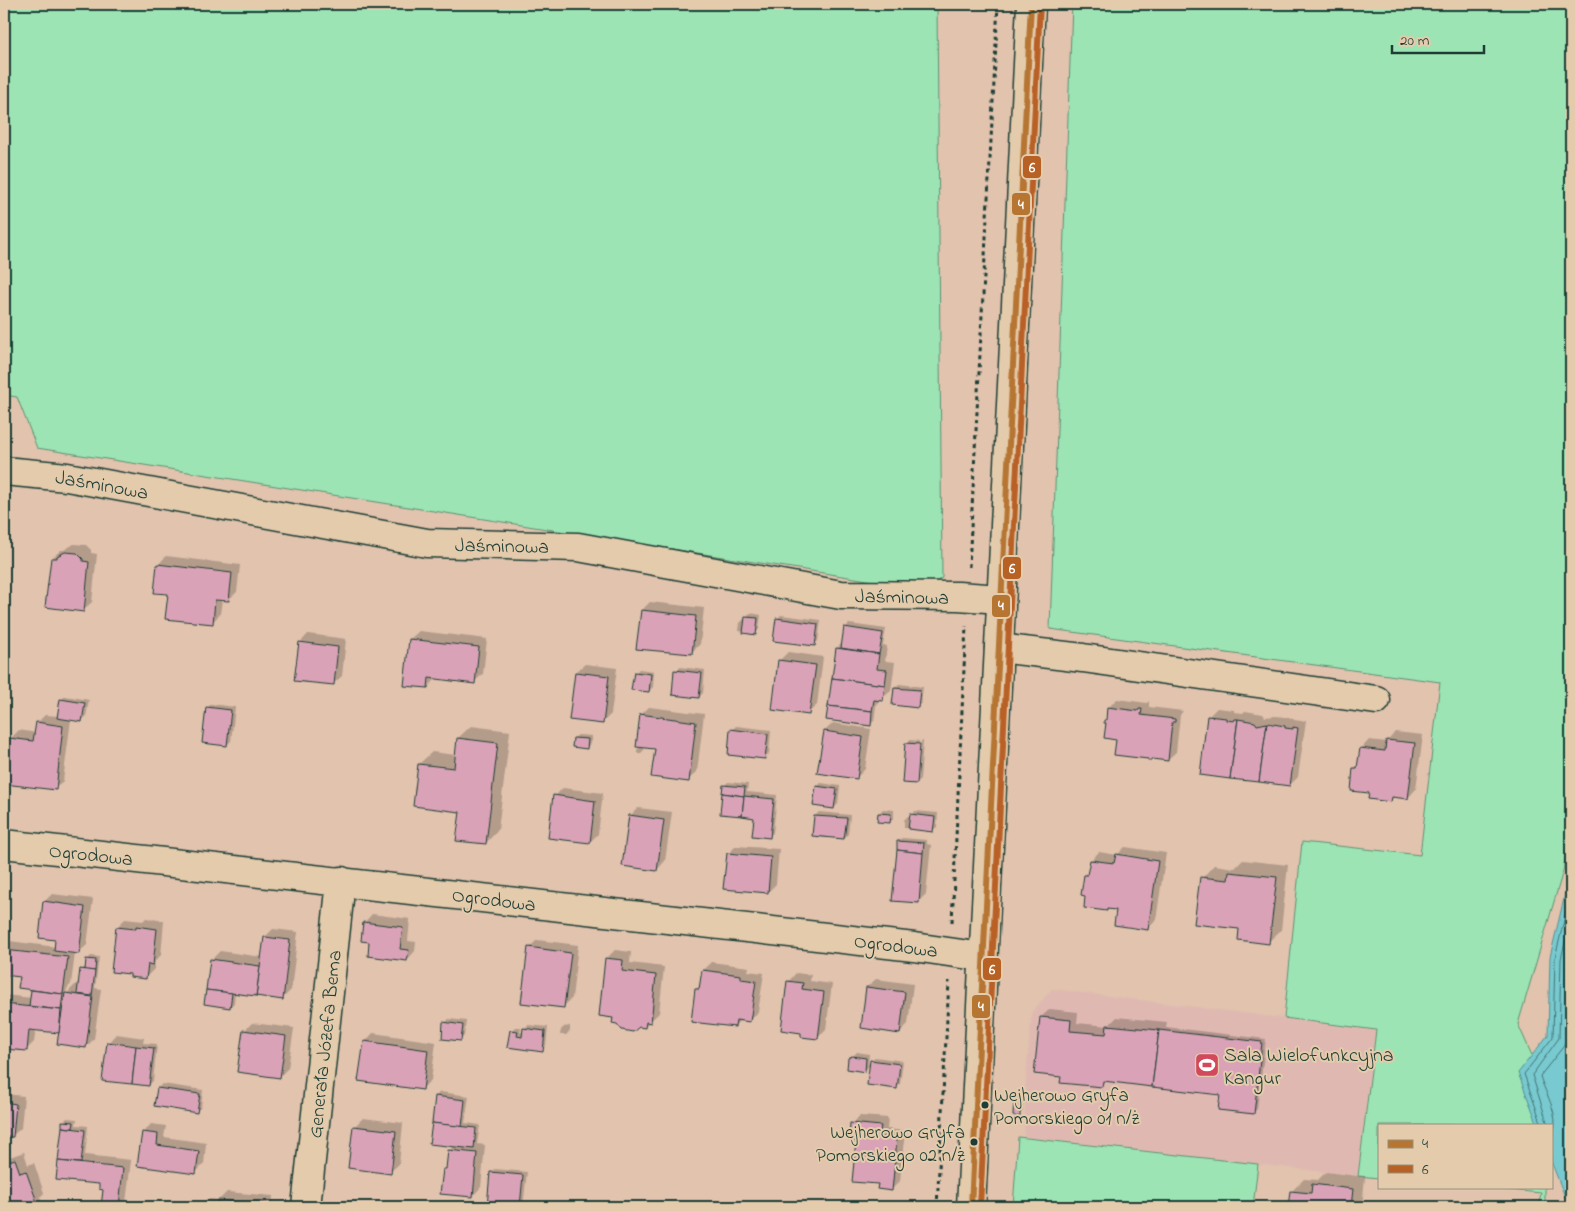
<svg xmlns="http://www.w3.org/2000/svg" width="1575" height="1211" viewBox="0 0 1575 1211" font-family="'Indie Flower',sans-serif">
<style>
.built{fill:#dfb9b1}
.green{fill:#9ce4b3;stroke:#5e9074}
.water{fill:#78c9d0;stroke:#549192}
.shadow{fill:#0003}
.lines{fill:none;stroke-linecap:round;stroke-linejoin:round}
.shore{stroke:#437572;stroke-width:1}
.building{fill:#d9a2b7;stroke:#1f3d34}
.minor-casing{stroke:#1f3d34;stroke-width:31}
.path{stroke:#1f3d34;stroke-width:3;stroke-dasharray:4 4;stroke-linecap:butt}
.minor{stroke:#e3cbac;stroke-width:28}
.bus-1-casing{stroke:#e3cbac;stroke-width:10}
.bus-2-casing{stroke:#e3cbac;stroke-width:10}
.bus-1{stroke:#b67530;stroke-width:6}
.bus-2{stroke:#b86125;stroke-width:6}
.bus-dot{fill:#1f3d34;stroke:#e3cbac;stroke-width:2}
.labels{text-anchor:middle;stroke-width:4;stroke-linejoin:round;paint-order:stroke}
.bus-label{font-size:19px;fill:#1f3d34;stroke:#e3cbac;text-anchor:start}
.street-label{font-size:20px;fill:#1f3d34;stroke:#e3cbac}
.poi-label{font-size:20px;fill:#1f3d34;stroke:#e3cbac;text-anchor:start}
.line-badge{stroke:#e3cbac;stroke-width:2}
.badge-label{font-size:14px;text-anchor:middle;font-weight:bold;fill:#fff}
</style>
<rect width="100%" height="100%" fill="#e1c3ae"/>
<filter id="ink" filterUnits="userSpaceOnUse"><feTurbulence type="fractalNoise" baseFrequency=".02" numOctaves="2"/><feDisplacementMap in="SourceGraphic" scale="10" xChannelSelector="R" yChannelSelector="G"/><feConvolveMatrix kernelMatrix="1 2 1 2 8 2 1 2 1" color-interpolation-filters="sRGB"/></filter>
<g filter="url(#ink)">
<path class="built" d="M1052 989 1376 1030 1358 1176 1024 1137 1026 1077 1032 1012Z"/>
<g class="green">
<path d="M4 4H937L942 578 924 589 37 448 17 397 4 395Z"/>
<path d="M1072 4H1571V820L1563 871 1518 1024 1542 1078 1543 1125H1379V1178L1358 1176 1376 1030 1284 1018 1302 842 1420 855 1440 682 1050 629Z"/>
<path d="M1018 1137 1258 1164 1253 1207H1013Z"/>
<path d="M1479 1187H1545V1207H1538L1541 1193Z"/>
</g>
<path class="water" d="M1571 869V1207H1569L1551 1161V1125H1538L1518 1073 1548 1035 1550 957Z"/>
<g class="shadow">
<path d="M74 544 86 545 91 550V553L97 554 92 602 83 610 52 558 61 550H64Z"/>
<path d="M166 556 240 565 237 592 228 600 222 599 220 614 212 623 170 593 158 565Z"/>
<path d="M650 602 704 608 700 644 691 653 642 610Z"/>
<path d="M750 613 761 615 759 629 756 633 739 631 740 623 744 619H746Z"/>
<path d="M781 615 821 620 818 641 814 645 777 619Z"/>
<path d="M849 624 886 629 883 645 887 646 885 661 895 662 891 691 881 699 876 706 874 721 870 725 837 648 843 642 845 628Z"/>
<path d="M419 631 487 639 483 674 474 682 436 679 428 687 410 639Z"/>
<path d="M308 634 346 639 342 676 333 684 300 643Z"/>
<path d="M788 652 823 657 817 705 808 713 779 661Z"/>
<path d="M585 664 617 668 611 714 602 723 570 719 576 672Z"/>
<path d="M680 667 705 670 703 693 699 697 676 670Z"/>
<path d="M639 669 654 671 653 687 649 691 635 673Z"/>
<path d="M899 684 923 687 921 703 917 707 895 688Z"/>
<path d="M65 696 89 700 86 717 82 720 71 719 63 781 55 789 10 739 19 730 36 733 37 723 45 715 59 716 61 700Z"/>
<path d="M1117 699 1147 703 1149 701V707L1183 711 1180 715 1176 752 1167 760 1117 739 1107 719 1108 708Z"/>
<path d="M211 704 235 707 231 741 227 745 208 707Z"/>
<path d="M649 707 704 714 697 772 688 780 656 748 644 746V750L640 754 637 753V750L641 746V715Z"/>
<path d="M1217 708 1234 710V712L1243 713 1245 711 1263 714 1265 717 1276 716 1293 718 1294 720 1301 721 1306 720 1298 777 1290 785 1209 716Z"/>
<path d="M833 723 871 729 865 769 856 778 825 731Z"/>
<path d="M471 726 510 731 498 830 486 843 461 811 419 764 432 752 456 755 458 738Z"/>
<path d="M736 726 771 730 769 754 765 758 732 730Z"/>
<path d="M1395 732 1423 735 1416 789 1408 798 1395 796 1391 800 1370 792 1355 768 1359 764 1361 749 1369 740 1387 742Z"/>
<path d="M578 735 592 736 590 744 586 748 574 738Z"/>
<path d="M910 740 919 741 916 780H918L921 741H923L920 779 916 783 906 744Z"/>
<path d="M728 782 748 784 747 792 777 795 773 833 769 836 755 817 724 786Z"/>
<path d="M821 783 840 786 838 804 834 808 817 787Z"/>
<path d="M563 788 603 793 598 834 590 842 555 796Z"/>
<path d="M638 808 672 812 665 861 657 870 630 816Z"/>
<path d="M883 809 894 810V818L890 822 879 813Z"/>
<path d="M915 811 938 813 937 827 933 830 904 828V820L908 816 911 817Z"/>
<path d="M819 812 850 815 848 834 844 838 815 816Z"/>
<path d="M902 838 927 840V844L931 845 926 894 918 902 898 841Z"/>
<path d="M736 846 779 849 776 884 768 892 728 854Z"/>
<path d="M1125 847 1166 853 1156 920 1148 929 1118 909 1109 908 1107 910 1086 876 1089 872 1091 860 1099 852 1117 855Z"/>
<path d="M1243 860 1288 865 1281 930 1268 942 1241 928 1202 878 1214 865 1235 868Z"/>
<path d="M52 894 93 899 87 945 78 953H75L71 984 67 989 66 994 77 983 80 984 81 970 87 966V960L91 956 99 957 95 988 101 989 94 1039 86 1047 60 1032 36 1029 34 1042 26 1050 4 1047V995L32 998 33 989 21 975 4 974V947L9 941 56 947 57 939 44 902Z"/>
<path d="M372 914 410 919 408 941 416 942 415 951 407 960 371 941 364 923Z"/>
<path d="M146 918 164 921 161 955 155 961 154 969 146 977 117 927 125 919 143 921Z"/>
<path d="M273 929 298 932 291 990 283 998 235 992 234 1003 230 1007 211 960 220 951 262 957 265 937Z"/>
<path d="M537 940 578 945 572 998 564 1006 529 948Z"/>
<path d="M615 950 631 952 630 963 664 967 659 1013 645 1026 606 959Z"/>
<path d="M711 962 749 967 748 971 764 973 758 1012 750 1021 741 1020 734 1026 696 989 701 985 703 970Z"/>
<path d="M796 973 811 975 810 981 832 984 826 1029 818 1037 788 982Z"/>
<path d="M876 979 913 984 908 1024 900 1032 867 987Z"/>
<path d="M1050 1009 1078 1012 1077 1023 1108 1026 1117 1017 1167 1022 1166 1027 1266 1039 1257 1109 1253 1113 1221 1094 1107 1080 1102 1086 1062 1076 1041 1017Z"/>
<path d="M449 1019 466 1021 464 1036 460 1040 445 1023Z"/>
<path d="M252 1023 294 1028 288 1068 280 1076 244 1031Z"/>
<path d="M528 1025 548 1027 546 1046 542 1050 509 1046 511 1031 515 1027H521L520 1032 524 1033V1029Z"/>
<path d="M570 1026V1031L566 1035H560L561 1030 564 1027Z"/>
<path d="M373 1033 436 1042 431 1080 422 1089 365 1042Z"/>
<path d="M116 1034 144 1038 143 1043 157 1044 153 1081 149 1085 108 1043Z"/>
<path d="M857 1052 869 1054 868 1064 875 1057 903 1061 900 1084 896 1088 871 1064 864 1071 850 1059Z"/>
<path d="M162 1084 203 1090 201 1107 197 1111 158 1088Z"/>
<path d="M440 1092 469 1096 465 1123 480 1125 477 1144 485 1145 481 1187 473 1196 444 1170 448 1166 449 1151 454 1146 436 1096Z"/>
<path d="M1019 1093 1023 1094V1111L1019 1115 1015 1097Z"/>
<path d="M4 1094 24 1096 21 1128 12 1136 4 1135Z"/>
<path d="M860 1116 888 1118 887 1129 905 1131 900 1181 892 1189 879 1183 858 1140 852 1124Z"/>
<path d="M67 1118 77 1119 76 1125 88 1126 85 1155 131 1160 126 1203 122 1207H102L104 1189 101 1183 59 1161 61 1160H59L63 1122Z"/>
<path d="M363 1118 403 1123 399 1164 390 1172 354 1127Z"/>
<path d="M151 1124 166 1126 164 1137 206 1143 204 1164 195 1173 138 1165 143 1133Z"/>
<path d="M24 1152 28 1165 34 1163 44 1193 40 1197 44 1207H4V1159Z"/>
<path d="M495 1169 527 1172 523 1207H488L491 1173Z"/>
<path d="M1326 1172 1365 1177 1362 1207H1290L1291 1192 1304 1179 1318 1180Z"/>
<path d="M227 1192 273 1196 272 1207H198L207 1199 219 1200Z"/>
</g>
<g class="lines">
<g class="shore">
<path d="M1542 1125 1524 1074 1553 1037 1555 958 1571 891"/>
<path d="M1548 1125 1532 1075 1559 1038 1561 959 1571 918"/>
<path d="M1551 1136C1563 1119 1545 1094 1540 1076L1563 1047 1566 1040 1569 960 1571 950"/>
</g>
</g>
<g class="building">
<path d="M65 552 77 553 83 559V561L89 562 84 612 45 607 51 558H57V556Z"/>
<path d="M157 564 232 573 229 601 215 600 213 624 165 619 168 594 154 593Z"/>
<path d="M641 610 696 616 692 654 636 649Z"/>
<path d="M745 617 758 618 756 635 743 633Z"/>
<path d="M776 618 818 624 815 646 773 641Z"/>
<path d="M844 627 883 633 879 654 841 648Z"/>
<path d="M409 639 479 647 475 684 429 678 428 688 404 686Z"/>
<path d="M299 642 338 647 334 685 294 681Z"/>
<path d="M836 648 879 654 877 669 887 670 885 685 832 678Z"/>
<path d="M778 660 816 665 809 715 772 710Z"/>
<path d="M674 670 702 673 699 698 672 695Z"/>
<path d="M575 672 609 676 603 724 569 720Z"/>
<path d="M634 672 651 674 649 692 631 690Z"/>
<path d="M832 678 885 685 883 701 874 700 872 711 828 706Z"/>
<path d="M894 688 920 690 918 708 892 705Z"/>
<path d="M60 699 85 703 82 722 57 718Z"/>
<path d="M828 706 872 711 871 726 826 720Z"/>
<path d="M206 707 231 710 227 746 202 743Z"/>
<path d="M1107 707 1138 711 1139 709H1142L1141 715 1175 719V722H1172L1168 761 1152 759 1151 761H1148V759L1114 755 1116 740 1104 738 1106 723H1104V720H1106Z"/>
<path d="M640 714 696 722 689 782 651 777 655 749 636 747Z"/>
<path d="M1207 716 1226 718V720L1234 721 1235 719H1238L1230 779 1200 775Z"/>
<path d="M1238 719 1255 722 1257 725 1267 723 1259 782 1230 779Z"/>
<path d="M36 722 63 726 56 790 4 784 9 738 33 741Z"/>
<path d="M1267 723 1285 726V728L1293 729V727L1298 728 1290 786 1259 782Z"/>
<path d="M730 729 768 734 765 759 728 755Z"/>
<path d="M824 731 863 737 857 779 817 773Z"/>
<path d="M457 738 498 743 486 844 456 841 460 812 413 806 418 764 454 768Z"/>
<path d="M573 738 588 739 587 749 572 747Z"/>
<path d="M1386 740 1415 743 1408 799 1392 797 1391 802 1368 799 1369 793 1351 791 1353 768H1357L1360 748 1385 751Z"/>
<path d="M905 743 920 744 917 784 902 783Z"/>
<path d="M723 785 745 787 744 796 722 793Z"/>
<path d="M816 786 837 789 834 809 813 806Z"/>
<path d="M722 793 744 796 742 816 720 814Z"/>
<path d="M553 795 595 801 590 843 548 838Z"/>
<path d="M744 796 774 799 770 838 752 836 754 818 742 816Z"/>
<path d="M878 813 891 814 890 823 877 822Z"/>
<path d="M910 814 935 817 933 832 908 829Z"/>
<path d="M629 815 664 820 657 871 622 866Z"/>
<path d="M814 816 847 818 844 839 812 836Z"/>
<path d="M897 841 924 843 923 853 897 850Z"/>
<path d="M897 850 923 853 919 903 892 901Z"/>
<path d="M727 853 771 857 768 893 723 889Z"/>
<path d="M1116 854 1158 861 1148 930 1114 925 1116 910 1107 909V911L1084 908 1085 896 1081 895 1084 875H1087L1090 860 1114 863Z"/>
<path d="M1229 872 1277 877 1269 944 1238 940 1239 929 1194 924 1200 877 1228 880Z"/>
<path d="M43 901 85 907 79 954 54 951 55 940 39 938Z"/>
<path d="M363 922 403 927 400 949 409 950 407 961 368 956 369 942 361 941Z"/>
<path d="M136 926 157 929 153 965 148 964 146 979 130 977V974L111 972 116 927 136 929Z"/>
<path d="M264 937 290 940 283 1000 256 996Z"/>
<path d="M528 947 571 953 564 1008 521 1003Z"/>
<path d="M4 950 68 957 63 994 18 988 20 977 4 975Z"/>
<path d="M605 958 623 960 622 971 656 975 651 1023 646 1022 645 1028 639 1027 633 1032 622 1030 617 1024 612 1023 613 1018 599 1016Z"/>
<path d="M86 959 96 960 95 971 85 970Z"/>
<path d="M210 959 260 966 256 996 206 990Z"/>
<path d="M80 969 95 971 92 996 77 994Z"/>
<path d="M702 970 741 975V979L756 981 750 1022 736 1020 735 1027 691 1022 695 989H699Z"/>
<path d="M787 981 803 983 802 989 824 992 818 1039 801 1037V1033L781 1030Z"/>
<path d="M866 987 905 992 900 1034 861 1028Z"/>
<path d="M31 990 63 994 61 1010 29 1006Z"/>
<path d="M206 990 232 993 230 1008 204 1004Z"/>
<path d="M65 993 93 997 86 1048 57 1044Z"/>
<path d="M4 1004 61 1010 59 1033 29 1030 27 1051 4 1049Z"/>
<path d="M1040 1017 1071 1020 1070 1031 1106 1034 1107 1025 1159 1030 1152 1087 1103 1081 1102 1087 1060 1083 1061 1077 1034 1074Z"/>
<path d="M443 1022 463 1025 461 1041 442 1039Z"/>
<path d="M523 1028 545 1031 543 1052 507 1047 510 1030 518 1031 517 1036 522 1037Z"/>
<path d="M243 1030 286 1036 280 1078 237 1072Z"/>
<path d="M1159 1030 1262 1042 1254 1114 1218 1110 1220 1095 1152 1087Z"/>
<path d="M364 1041 428 1050 423 1090 358 1081Z"/>
<path d="M107 1042 136 1046 132 1084 102 1081Z"/>
<path d="M136 1046 154 1048 149 1086 132 1084Z"/>
<path d="M852 1056 866 1058 865 1072 847 1069 848 1058Z"/>
<path d="M870 1060 900 1064 897 1089 867 1085Z"/>
<path d="M157 1088 200 1094 197 1113 154 1106Z"/>
<path d="M435 1096 465 1100 462 1127 432 1123Z"/>
<path d="M1014 1097H1020V1117L1013 1116Z"/>
<path d="M4 1102 16 1104 13 1137H4Z"/>
<path d="M62 1121 74 1122 73 1128 62 1127Z"/>
<path d="M432 1123 476 1128 474 1149 429 1144Z"/>
<path d="M850 1123 881 1126 879 1137 897 1139 892 1191 877 1189 878 1184 852 1182 856 1141H849Z"/>
<path d="M353 1126 396 1131 391 1174 348 1168Z"/>
<path d="M62 1127 85 1130 81 1163 58 1161Z"/>
<path d="M142 1132 158 1134 157 1145 199 1151 196 1174 137 1166Z"/>
<path d="M448 1150 477 1153 473 1197 440 1194 443 1169H446Z"/>
<path d="M15 1159 20 1173 26 1171 37 1202 32 1204 33 1207H4V1163Z"/>
<path d="M58 1161 123 1168 119 1207H101L103 1190 99 1189V1184L56 1180Z"/>
<path d="M490 1172 523 1175 520 1207H487Z"/>
<path d="M1312 1184 1353 1189 1351 1207H1288L1290 1191 1311 1193Z"/>
<path d="M218 1200 266 1204 265 1207H217Z"/>
</g>
<g class="lines">
<defs>
<g id="minor">
<path d="M4 471 67 477 427 543 578 547 841 595 958 596 1001 599"/>
<path d="M999 648 1083 658 1376 700"/>
<path d="M4 844 914 947 983 957"/>
<path d="M306 1207 341 881"/>
<path d="M971 1207 1031 4"/>
</g>
</defs>
<use href="#minor" class="minor-casing"/>
<g class="path">
<path d="M969 567 998 4"/>
<path d="M952 922 966 626"/>
<path d="M937 1207 949 981"/>
</g>
<use href="#minor" class="minor"/>
<defs>
<path id="bus-1" d="M971 1207 1031 4"/>
<path id="bus-2" d="M980 1207 1040 4"/>
</defs>
<use href="#bus-1" class="bus-1-casing"/>
<use href="#bus-2" class="bus-2-casing"/>
<use href="#bus-1" class="bus-1"/>
<use href="#bus-2" class="bus-2"/>
</g>
</g>
<defs>
<symbol id="stadium-square" viewBox="-11 -11 22 22"><rect x="-9" y="-9" width="18" height="18" rx="4" fill="#d1495b" stroke="#e3cbac"/><path d="M0-5a6.5 5 0 1 0 0 10a6.5 5 0 1 0 0-10ZM-3.5-1.8h7v3.6h-7Z" fill="#fff"/></symbol>
</defs>
<g fill-rule="evenodd">
<use href="#stadium-square" x="1193" y="1051" width="28" height="28"/>
</g>
<g class="bus-dot">
<circle cx="985" cy="1105" r="4.5"/>
<circle cx="974" cy="1142" r="4.5"/>
</g>
<g class="labels">
<g class="bus-label">
<text x="994" y="1101">Wejherowo Gryfa<tspan x="994" dy="23">Pomorskiego 01 n/ż</tspan></text>
<text x="965" y="1138" text-anchor="end">Wejherowo Gryfa<tspan x="965" dy="23">Pomorskiego 02 n/ż</tspan></text>
</g>
<g class="street-label">
<text transform="translate(102 484) rotate(10)" y="7">Jaśminowa</text>
<text transform="translate(502 545) rotate(1)" y="7">Jaśminowa</text>
<text transform="translate(902 596) rotate(1)" y="7">Jaśminowa</text>
<text transform="translate(91 854) rotate(6)" y="7">Ogrodowa</text>
<text transform="translate(494 899) rotate(7)" y="7">Ogrodowa</text>
<text transform="translate(896 945) rotate(7)" y="7">Ogrodowa</text>
<text transform="translate(324 1044) rotate(-84)" y="7">Generała Józefa Bema</text>
</g>
<g class="poi-label">
<text x="1224" y="1061">Sala Wielofunkcyjna<tspan x="1224" dy="23">Kangur</tspan></text>
</g>
</g>
<g class="line-badge">
<rect x="1022" y="155" width="20" height="24" rx="5" fill="#b86125"/>
<rect x="1011" y="192" width="20" height="24" rx="5" fill="#b67530"/>
<rect x="1002" y="556" width="20" height="24" rx="5" fill="#b86125"/>
<rect x="991" y="594" width="20" height="24" rx="5" fill="#b67530"/>
<rect x="982" y="957" width="20" height="24" rx="5" fill="#b86125"/>
<rect x="971" y="994" width="20" height="25" rx="5" fill="#b67530"/>
</g>
<g class="badge-label">
<text x="1032" y="172">6</text>
<text x="1021" y="209">4</text>
<text x="1012" y="573">6</text>
<text x="1001" y="610">4</text>
<text x="992" y="974">6</text>
<text x="981" y="1011">4</text>
</g>
<rect width="1575" height="1211" fill="none" stroke="#e3cbac" stroke-width="20"/>
<rect x="10" y="10" width="1555" height="1191" fill="none" stroke="#1f3d34" stroke-width="2" filter="url(#ink)"/>
<rect x="1378" y="1124" width="175" height="65" fill="#e3cbac" stroke="#95927c"/>
<rect x="1388" y="1140" width="25" height="8" fill="#b67530" stroke="#95927c"/>
<text x="1422" y="1148" font-size="15" fill="#1f3d34">4</text>
<rect x="1388" y="1165" width="25" height="8" fill="#b86125" stroke="#95927c"/>
<text x="1422" y="1174" font-size="15" fill="#1f3d34">6</text>
<path d="M1392 45v8h92v-8" fill="none" stroke="#1f3d34" stroke-width="2.5"/>
<text x="1400" y="45" font-size="15" fill="#1f3d34" stroke="#e3cbac" stroke-width="4" paint-order="stroke">20 m</text>
</svg>
